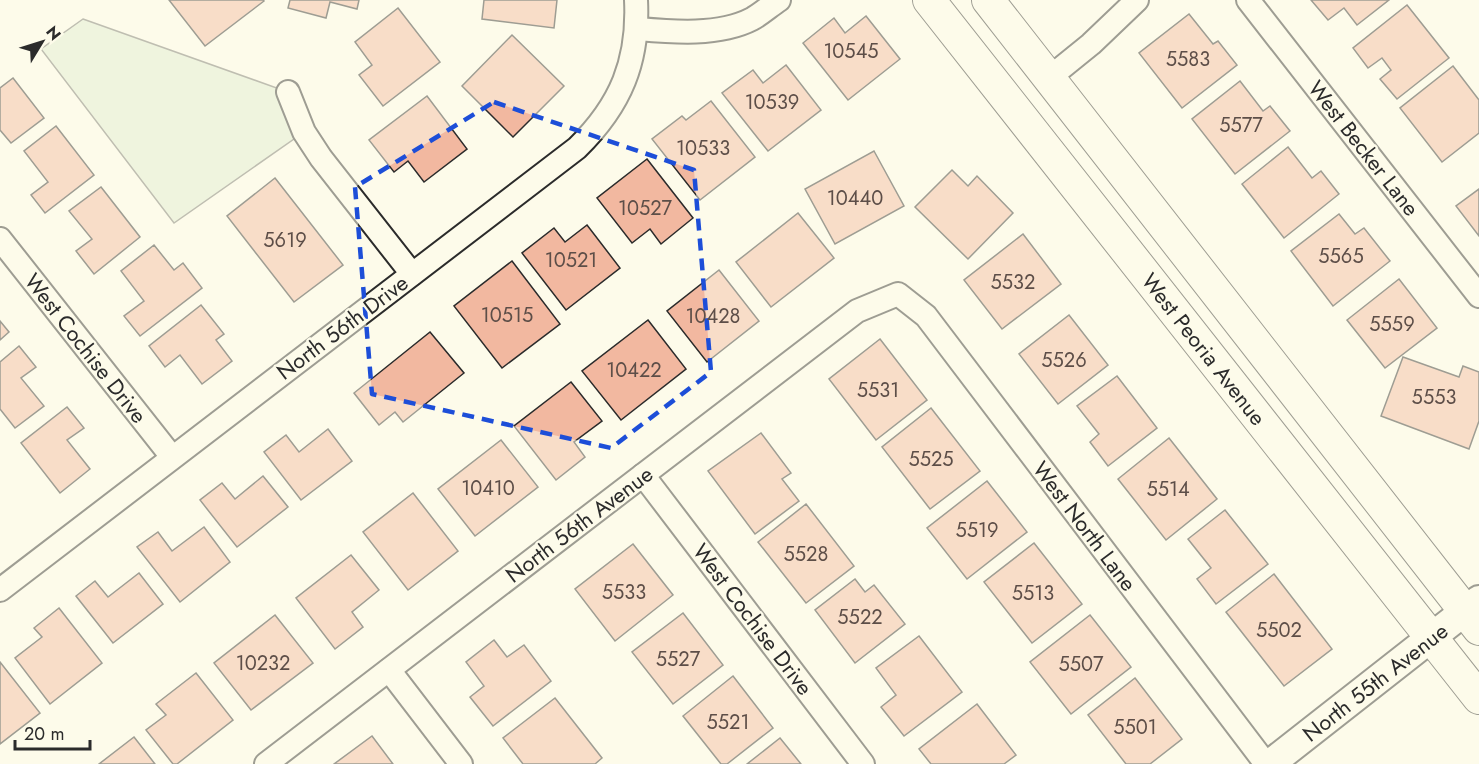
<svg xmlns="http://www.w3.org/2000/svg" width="1479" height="764" viewBox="0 0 1479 764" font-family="Jost,sans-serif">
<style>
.green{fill:#deebd1;stroke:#74746e;stroke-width:1.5}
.building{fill:#f2b8a0;stroke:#2b2b2b;stroke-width:1.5}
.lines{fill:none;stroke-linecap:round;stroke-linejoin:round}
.minor-casing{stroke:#2b2b2b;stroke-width:26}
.tertiary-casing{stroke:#2b2b2b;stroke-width:32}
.secondary-casing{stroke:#2b2b2b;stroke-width:34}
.minor{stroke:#fdfbea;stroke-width:22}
.tertiary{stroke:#fdfbea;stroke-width:28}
.secondary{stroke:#fdfbea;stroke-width:32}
.marked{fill:none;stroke:#1d4ed8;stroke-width:4.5;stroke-dasharray:12 8;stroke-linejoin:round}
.labels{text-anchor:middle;stroke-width:4.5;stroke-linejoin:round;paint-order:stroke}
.number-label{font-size:20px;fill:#5d4e48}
.street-label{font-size:22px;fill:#2b2b2b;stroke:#fdfbea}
</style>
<rect width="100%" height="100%" fill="#fdfbea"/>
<path class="green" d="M83 19 288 92 304 132 174 223 41 49Z"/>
<g class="building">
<path d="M169 0H263L264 1 205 46Z"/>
<path d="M290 0H359L357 9 330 2 326 18 288 8Z"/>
<path d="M484 0H557L554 28 482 19Z"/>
<path d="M1311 0H1389L1357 25 1344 8 1328 20Z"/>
<path d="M1407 5 1449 58 1397 99 1380 79 1391 70 1382 58 1368 68 1353 48Z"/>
<path d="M398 8 440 62 383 106 359 75 372 65 355 42Z"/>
<path d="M1189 14 1213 44 1218 41 1237 65 1182 108 1139 53Z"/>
<path d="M866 16 900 59 848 100 803 43 834 18 845 33Z"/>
<path d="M512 35 564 86 513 137 462 86Z"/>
<path d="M786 65 821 110 768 151 722 93 753 70 763 83Z"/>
<path d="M1453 66 1479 100V133L1442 162 1400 108Z"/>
<path d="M13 78 44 118 11 143 0 130V88Z"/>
<path d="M1240 81 1263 111 1270 106 1290 131 1235 174 1192 119Z"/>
<path d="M427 96 467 149 424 182 408 161 394 172 369 140Z"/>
<path d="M711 101 755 157 700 200 652 139 682 116 686 120Z"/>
<path d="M56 126 94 175 45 213 31 195 48 182 24 151Z"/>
<path d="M1288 147 1312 178 1321 171 1339 194 1284 238 1242 184Z"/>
<path d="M874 151 904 206 835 244 805 189Z"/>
<path d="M647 159 693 218 661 244 650 229 632 243 597 198Z"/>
<path d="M952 170 968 186 977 176 1013 213 968 259 915 207Z"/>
<path d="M275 178 343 265 294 302 227 216Z"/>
<path d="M101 187 140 237 94 274 76 251 92 239 69 211Z"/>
<path d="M1479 189V236L1456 206Z"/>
<path d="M798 213 834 258 771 307 736 262Z"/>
<path d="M1339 214 1355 234 1364 228 1390 261 1333 306 1291 251Z"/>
<path d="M587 225 620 268 566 310 522 253 554 228 565 242Z"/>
<path d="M1023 234 1061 284 1002 329 964 280Z"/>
<path d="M154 245 174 270 183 263 202 288 140 336 124 316 144 301 121 271Z"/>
<path d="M512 261 560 324 502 368 454 306Z"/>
<path d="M719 270 759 321 707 362 667 311Z"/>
<path d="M1399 279 1437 328 1385 368 1347 320Z"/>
<path d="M201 305 224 334 216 340 232 361 202 384 180 355 165 367 149 346Z"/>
<path d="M1069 315 1108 365 1058 404 1019 354Z"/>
<path d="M648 320 686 369 621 420 582 371Z"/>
<path d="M0 321 9 332 0 340Z"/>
<path d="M430 332 464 373 403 422 395 412 379 425 354 393Z"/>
<path d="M880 339 927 400 876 440 829 379Z"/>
<path d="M19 346 36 367 21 378 44 406 15 428 0 409V362Z"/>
<path d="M1403 357 1459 377 1463 366 1479 372V421L1469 449 1381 416Z"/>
<path d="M1117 376 1157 428 1108 466 1090 442 1099 434 1077 406Z"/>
<path d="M571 382 602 421 574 442 585 457 556 480 514 426Z"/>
<path d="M67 407 84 428 67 440 90 469 60 493 21 443Z"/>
<path d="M931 408 980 471 930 509 882 447Z"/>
<path d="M328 429 352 461 301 500 264 452 286 435 299 452Z"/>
<path d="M761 433 791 473 782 479 799 501 755 534 708 471Z"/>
<path d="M1169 438 1217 499 1166 540 1118 479Z"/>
<path d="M501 440 538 487 475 536 438 489Z"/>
<path d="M263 476 288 507 237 547 200 500 222 483 235 499Z"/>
<path d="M987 481 1027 532 967 579 927 528Z"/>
<path d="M413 493 458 551 408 590 363 532Z"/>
<path d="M806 504 854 566 806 603 758 542Z"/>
<path d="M1225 510 1268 564 1216 604 1197 579 1211 568 1188 539Z"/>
<path d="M204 527 230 562 180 602 137 547 158 532 172 551Z"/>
<path d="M1034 543 1082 604 1032 643 984 582Z"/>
<path d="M633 544 673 595 615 641 575 589Z"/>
<path d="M351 555 379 590 352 612 363 627 335 649 296 598Z"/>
<path d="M139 573 163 604 113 643 76 596 95 581 108 597Z"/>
<path d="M1274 574 1332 649 1284 686 1226 612Z"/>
<path d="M855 579 865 592 874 585 905 624 855 663 815 610Z"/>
<path d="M59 608 102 663 50 704 15 658 42 637 34 628Z"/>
<path d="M683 613 723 665 673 704 632 652Z"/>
<path d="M275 615 313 663 251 710 214 663Z"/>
<path d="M1090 615 1131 667 1071 714 1030 662Z"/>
<path d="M919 636 962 692 904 736 881 707 896 695 876 668Z"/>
<path d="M494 640 507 657 524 645 551 681 493 726 470 697 484 686 466 662Z"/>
<path d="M0 662 40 713 0 744Z"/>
<path d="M196 673 233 720 177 764H173L146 730 166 715 156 704Z"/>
<path d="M733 676 773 728 727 764H721L683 716Z"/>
<path d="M1135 678 1182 739 1150 764H1126L1088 715Z"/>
<path d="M555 698 602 758 595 764H523L503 738Z"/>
<path d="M977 704 1016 755 1004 764H931L919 749Z"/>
<path d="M372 736 393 764H334Z"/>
<path d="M134 737 155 764H99Z"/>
<path d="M780 738 801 764H747Z"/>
</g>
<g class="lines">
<defs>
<g id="minor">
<path d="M1248 0 1479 296"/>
<path d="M638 29C673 32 719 36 752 19 761 14 770 6 779 0"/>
<path d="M1049 78 1091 44 1137 0"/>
<path d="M288 92 304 132 321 158 412 274"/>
<path d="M0 239 172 457"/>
<path d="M643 475 863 764"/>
<path d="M0 590 577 148C621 105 639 61 636 0"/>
<path d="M389 670 461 764"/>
<path d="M266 764 857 311 898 294 926 316 1266 764"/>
</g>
<path id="tertiary" d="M1270 764 1479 600"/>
<g id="secondary">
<path d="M929 0 1479 698"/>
<path d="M988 0 1479 629"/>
</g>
</defs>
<use href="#minor" class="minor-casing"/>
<use href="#tertiary" class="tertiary-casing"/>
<use href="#secondary" class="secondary-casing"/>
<use href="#minor" class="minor"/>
<use href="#tertiary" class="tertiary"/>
<use href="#secondary" class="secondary"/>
</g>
<path d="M0 0H1479V764H0ZM494 102 694 170 711 372 611 448 372 394 355 187Z" fill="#fdfbea" fill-opacity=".55" fill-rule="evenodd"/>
<path class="marked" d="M494 102 694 170 711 372 611 448 372 394 355 187Z"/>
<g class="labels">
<g class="number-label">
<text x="851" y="58">10545</text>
<text x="1188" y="66">5583</text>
<text x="772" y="109">10539</text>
<text x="1241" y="132">5577</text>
<text x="703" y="155">10533</text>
<text x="855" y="205">10440</text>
<text x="645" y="215">10527</text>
<text x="285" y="247">5619</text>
<text x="1341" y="263">5565</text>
<text x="571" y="267">10521</text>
<text x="1013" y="289">5532</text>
<text x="507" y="322">10515</text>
<text x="713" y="323">10428</text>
<text x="1392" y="331">5559</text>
<text x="1064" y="367">5526</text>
<text x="634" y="377">10422</text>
<text x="878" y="397">5531</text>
<text x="1434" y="404">5553</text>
<text x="931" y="466">5525</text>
<text x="488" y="495">10410</text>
<text x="1168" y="496">5514</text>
<text x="977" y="537">5519</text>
<text x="806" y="561">5528</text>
<text x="624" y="599">5533</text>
<text x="1033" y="600">5513</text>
<text x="860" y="624">5522</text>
<text x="1279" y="637">5502</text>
<text x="678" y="666">5527</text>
<text x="263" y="670">10232</text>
<text x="1081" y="671">5507</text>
<text x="728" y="729">5521</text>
<text x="1135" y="734">5501</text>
</g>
<g class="street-label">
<text transform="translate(1364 148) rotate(52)" y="8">West Becker Lane</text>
<text transform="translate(342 327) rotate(-37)" y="8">North 56th Drive</text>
<text transform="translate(86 348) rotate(52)" y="8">West Cochise Drive</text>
<text transform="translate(1204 349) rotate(52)" y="8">West Peoria Avenue</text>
<text transform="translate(579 524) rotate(-37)" y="8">North 56th Avenue</text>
<text transform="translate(1085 526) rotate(53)" y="8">West North Lane</text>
<text transform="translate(753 619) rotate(53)" y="8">West Cochise Drive</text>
<text transform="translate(1375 682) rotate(-38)" y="8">North 55th Avenue</text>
</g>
</g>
<g transform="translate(42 42) rotate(52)" stroke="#fdfbea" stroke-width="4.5" paint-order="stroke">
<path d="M0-4.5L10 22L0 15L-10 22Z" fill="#2b2b2b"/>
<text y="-9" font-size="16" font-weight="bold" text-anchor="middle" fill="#2b2b2b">N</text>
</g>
<path d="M15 740v9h75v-9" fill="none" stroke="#2b2b2b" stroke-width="3"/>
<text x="24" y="740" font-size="18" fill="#2b2b2b" stroke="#fdfbea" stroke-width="4.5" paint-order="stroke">20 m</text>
</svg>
